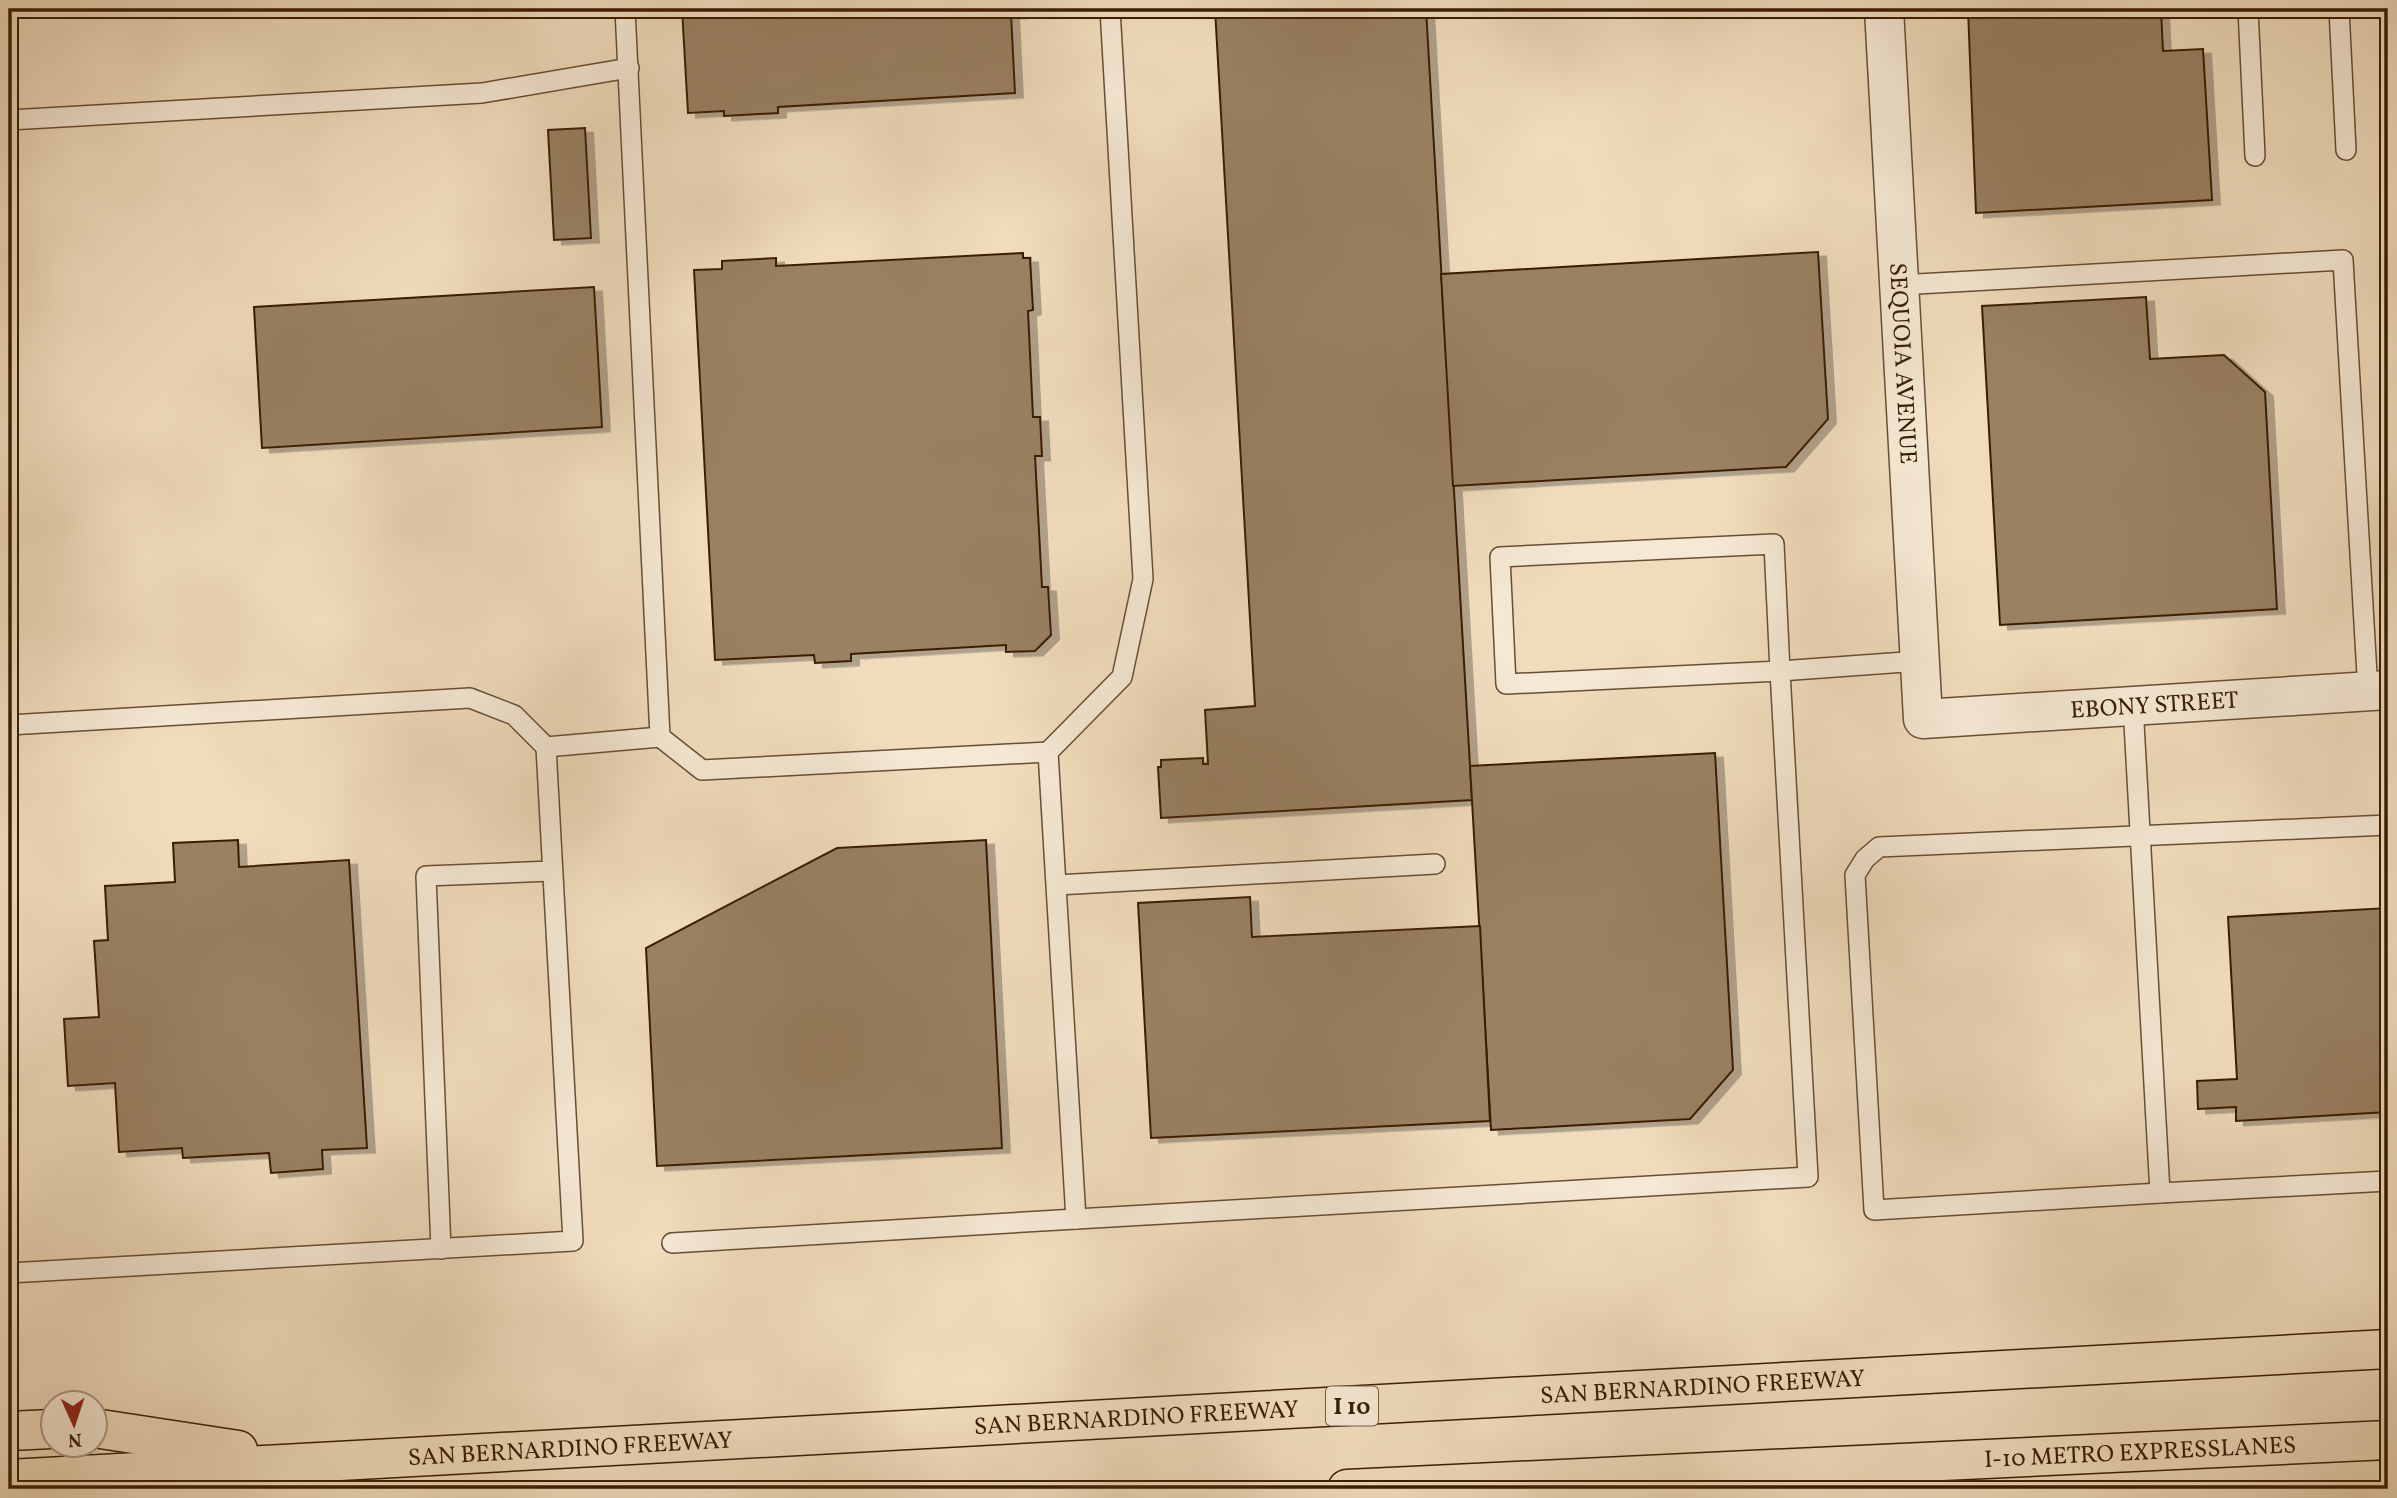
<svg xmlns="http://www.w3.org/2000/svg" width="2397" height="1498" viewBox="0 0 2397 1498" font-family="Vollkorn,serif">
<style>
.building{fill:#998164;stroke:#3a1e03;stroke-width:2;filter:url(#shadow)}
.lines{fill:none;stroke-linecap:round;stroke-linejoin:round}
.service-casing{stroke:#684e32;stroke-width:22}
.minor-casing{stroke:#684e32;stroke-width:41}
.motorway-casing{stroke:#3a1e03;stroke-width:41}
.service{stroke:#f5e8d4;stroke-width:19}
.minor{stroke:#f5e8d4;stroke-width:38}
.motorway{stroke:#f0dcbd;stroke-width:38}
.labels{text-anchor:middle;stroke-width:5;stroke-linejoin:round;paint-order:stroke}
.shield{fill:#f5e8d4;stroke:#725b42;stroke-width:2}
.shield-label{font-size:23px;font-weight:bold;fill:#3a1e03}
.street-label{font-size:24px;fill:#3a1e03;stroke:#f5e8d4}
</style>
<defs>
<filter id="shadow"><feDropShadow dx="8" dy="4.5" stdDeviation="0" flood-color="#0004"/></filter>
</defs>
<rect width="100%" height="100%" fill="#f0dcbd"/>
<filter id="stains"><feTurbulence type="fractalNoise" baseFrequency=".00286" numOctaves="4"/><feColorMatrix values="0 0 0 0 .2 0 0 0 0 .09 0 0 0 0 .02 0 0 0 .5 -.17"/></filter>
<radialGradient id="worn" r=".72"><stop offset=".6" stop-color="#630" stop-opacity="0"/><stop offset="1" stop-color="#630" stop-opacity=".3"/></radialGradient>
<g class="building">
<path d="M682 9H1017V14H1011L1015 93 778 107V113L724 116V111L688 113Z"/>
<path d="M1215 9H1426L1472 800 1161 818 1158 767H1161V760L1203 758V764H1208L1205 710 1255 706Z"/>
<path d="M1968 9H2161L2163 51 2203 49 2212 200 1976 213Z"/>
<path d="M585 128 591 238 554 240 548 130Z"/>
<path d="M1818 252 1828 419 1786 467 1453 486 1441 274Z"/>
<path d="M1023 253V258H1030L1033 310 1028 311 1033 417H1040L1042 456H1035L1042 587H1048L1051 635 1035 651 1006 652V645L851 654V661L815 663 814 655 715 660 694 270 722 269V261L776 258V266Z"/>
<path d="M594 287 602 427 262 448 254 307Z"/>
<path d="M2146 297 2150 359 2224 355 2265 392 2277 609 2000 625 1982 306Z"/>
<path d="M1715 753 1733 1070 1690 1119 1491 1130 1470 766Z"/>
<path d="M238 840 239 867 349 860 367 1148 322 1150 323 1169 271 1173 269 1153 183 1158 182 1148 119 1152 115 1083 68 1086 64 1019 99 1017 94 941 108 940 105 886 175 882 173 843Z"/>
<path d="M986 840 1002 1148 657 1166 646 948 837 848Z"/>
<path d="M1250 897 1252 937 1480 926 1490 1121 1151 1138 1138 903Z"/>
<path d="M2388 908V1112L2236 1121V1107L2198 1109 2197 1081 2237 1079 2228 917Z"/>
</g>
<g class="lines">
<defs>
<g id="service">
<path d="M625 9 660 737 702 770 1048 752"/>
<path d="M1110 9 1143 579 1122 677 1048 752 1076 1219 1808 1177 1780 671 1919 661"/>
<path d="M2248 9 2255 156"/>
<path d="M2339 9 2346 150"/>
<path d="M9 120 482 93 629 68"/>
<path d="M1899 285 2343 260 2368 692"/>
<path d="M1774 544 1780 671 1506 684 1500 557Z"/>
<path d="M2133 705 2160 1193 2388 1181"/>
<path d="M9 725 470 698 514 715 546 747"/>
<path d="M1057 885 1435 864"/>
<path d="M2160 1193 1874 1210 1855 875 1865 859 1879 847 2388 825"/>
<path d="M672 1243 1076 1219"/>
<path d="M441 1249 426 876 551 871"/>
<path d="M9 1273 573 1241 546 747 660 737"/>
</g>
<g id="minor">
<path id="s1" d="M1884 9 1923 719 2388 690"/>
</g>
<g id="motorway">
<path d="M94 1428 238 1450"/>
<path d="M9 1431 52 1429"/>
<path id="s2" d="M9 1479 2388 1349"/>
<path id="s3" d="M1347 1489 2388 1440"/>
</g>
</defs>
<use href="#service" class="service-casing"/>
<use href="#minor" class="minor-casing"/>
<use href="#motorway" class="motorway-casing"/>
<use href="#service" class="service"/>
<use href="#minor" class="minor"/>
<use href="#motorway" class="motorway"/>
</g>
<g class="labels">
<rect class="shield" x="1326" y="1386.5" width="52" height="39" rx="5"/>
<g class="shield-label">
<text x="1352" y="1414">I 10</text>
</g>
<g class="street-label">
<text dy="8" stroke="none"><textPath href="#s1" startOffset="355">SEQUOIA AVENUE</textPath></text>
<text dy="8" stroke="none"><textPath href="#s1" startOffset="943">EBONY STREET</textPath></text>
<text dy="8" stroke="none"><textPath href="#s2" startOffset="1696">SAN BERNARDINO FREEWAY</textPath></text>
<text dy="8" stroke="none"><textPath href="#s2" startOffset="1129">SAN BERNARDINO FREEWAY</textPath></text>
<text dy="8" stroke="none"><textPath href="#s2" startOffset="562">SAN BERNARDINO FREEWAY</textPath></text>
<text dy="8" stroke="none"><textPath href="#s3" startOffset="794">I-10 METRO EXPRESSLANES</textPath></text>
</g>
</g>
<rect width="2397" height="1498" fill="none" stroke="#f0dcbd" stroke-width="35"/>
<rect x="10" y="10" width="2376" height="1477" fill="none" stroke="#3a1e03" stroke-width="3.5"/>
<rect x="18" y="18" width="2362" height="1463" fill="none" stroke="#3a1e03" stroke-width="2"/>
<g transform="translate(74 1424) rotate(177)"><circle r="33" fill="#f5e8d4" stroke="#aa9780" stroke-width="2"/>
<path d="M0-5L12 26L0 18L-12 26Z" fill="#8f2418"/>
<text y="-10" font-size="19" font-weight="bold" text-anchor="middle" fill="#3a1e03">N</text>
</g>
<rect width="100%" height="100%" filter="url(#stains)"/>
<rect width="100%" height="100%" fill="url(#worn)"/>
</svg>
